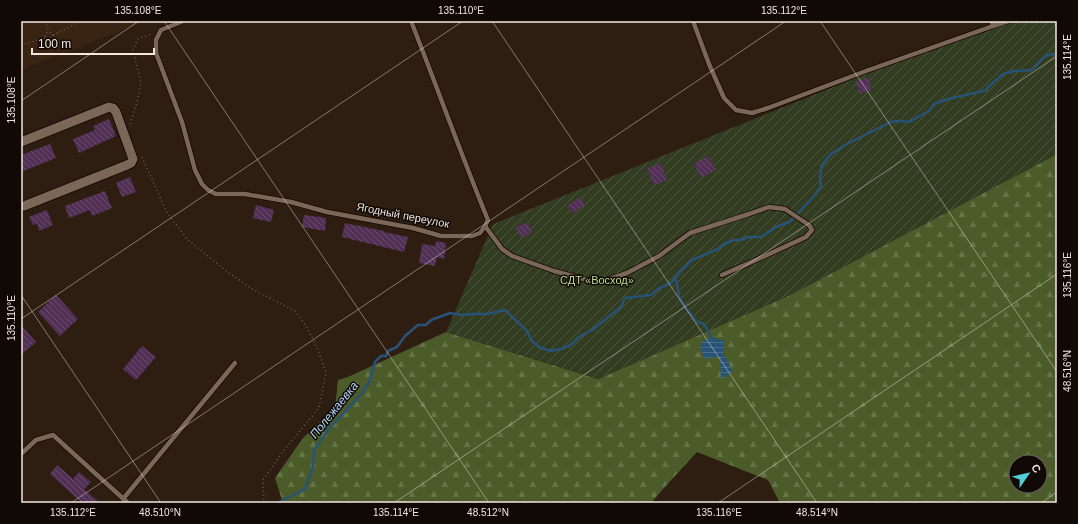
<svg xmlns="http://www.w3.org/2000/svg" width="1078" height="524" viewBox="0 0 1078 524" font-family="Helvetica,sans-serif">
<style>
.built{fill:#392312}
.forest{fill:url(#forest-firs);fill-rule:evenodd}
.garden{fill:url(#garden-furrows)}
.water{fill:url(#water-rules)}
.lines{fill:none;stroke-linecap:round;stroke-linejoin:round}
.stream{stroke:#285377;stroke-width:2.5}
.building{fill:url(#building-back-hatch)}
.lane-casing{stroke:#150700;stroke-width:6}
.street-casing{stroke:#150700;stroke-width:11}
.path{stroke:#6c5d52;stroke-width:1.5;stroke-dasharray:1 3;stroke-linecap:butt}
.lane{stroke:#7b6758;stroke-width:4.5}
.street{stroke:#7b6758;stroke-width:9}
.ticks{fill:none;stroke:#f3e7df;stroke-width:1;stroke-opacity:0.45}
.labels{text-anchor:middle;stroke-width:3;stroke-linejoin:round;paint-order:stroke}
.street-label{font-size:11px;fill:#f3e7df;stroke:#100905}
.park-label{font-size:11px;fill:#bfdc8e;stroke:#100905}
.water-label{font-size:12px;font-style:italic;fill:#b2d9fc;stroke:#100905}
.neatline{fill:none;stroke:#f3e7df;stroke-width:1.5}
.ticks-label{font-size:10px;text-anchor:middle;fill:#f3e7df}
</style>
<defs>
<pattern id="forest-firs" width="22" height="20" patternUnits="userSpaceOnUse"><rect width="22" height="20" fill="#4b5c2a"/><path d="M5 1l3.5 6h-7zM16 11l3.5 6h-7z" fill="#657348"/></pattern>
<pattern id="garden-furrows" width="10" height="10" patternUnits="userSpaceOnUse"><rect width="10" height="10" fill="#323c21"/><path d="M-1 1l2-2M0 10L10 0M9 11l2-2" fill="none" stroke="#505841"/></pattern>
<pattern id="water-rules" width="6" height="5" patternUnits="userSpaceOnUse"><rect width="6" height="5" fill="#285377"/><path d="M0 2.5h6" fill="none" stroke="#486c8a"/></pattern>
<pattern id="building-back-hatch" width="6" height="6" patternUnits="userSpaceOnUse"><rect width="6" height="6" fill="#522f55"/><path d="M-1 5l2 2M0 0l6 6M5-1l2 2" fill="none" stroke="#6b4d6d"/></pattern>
</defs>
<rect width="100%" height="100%" fill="#2e1d11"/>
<path class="built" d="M21 21H146L21 70Z"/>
<path class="forest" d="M1057 154V503H780L768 480 697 452 663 489 651 503H283L275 478 303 438 335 408 338 380 348 377 446 332 598 379 790 295ZM1016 462H1040V486H1016Z"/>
<path class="garden" d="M995 21H1057V154L790 295 598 379 446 332 493 224 995 22Z"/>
<path class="water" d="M711 337 724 341 723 354 728 361 732 372 724 378H721L720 358 714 357 705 359 700 348 702 342Z"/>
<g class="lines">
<g class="stream">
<path d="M676 279 679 296 685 307 697 322 704 324 711 337"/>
<path d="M278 503 279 502 305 489 313 467 314 450 329 429 363 392 369 382 375 362 381 356H386L388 351 397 347 405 336 418 325H426L431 320 450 313 462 315 471 314H487L505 310 527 331 531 340 539 347 550 351 561 349 571 345 579 337 592 330 621 307 625 298 651 295 658 289 671 283 681 271 692 260 718 249 724 244 734 240H741L748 237H761L776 227 791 221 815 195 821 186 820 178 822 165 831 154 845 145 891 122 899 121 909 122 929 111 934 104 948 99 987 90V88L1003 74 1014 71 1032 70 1045 56 1057 53"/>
</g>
</g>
<g class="building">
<path d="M868 77 872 89 860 94 855 82Z"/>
<path d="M109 119 116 136 79 153 73 139 95 130 93 126Z"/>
<path d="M50 144 56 158 21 172V155Z"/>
<path d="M708 156 716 170 701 178 694 164Z"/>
<path d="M661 163 667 180 654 185 647 169Z"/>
<path d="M130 177 136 192 122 197 116 183Z"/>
<path d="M105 191 112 208 92 216 90 210 69 218 65 206Z"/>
<path d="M580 197 585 205 573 213 567 206Z"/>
<path d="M256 205 274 210 271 222 253 218Z"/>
<path d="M47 210 53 225 39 231 37 224 33 225 29 217Z"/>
<path d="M304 215 326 218 325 231 302 227Z"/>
<path d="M528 222 532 233 521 238 516 227Z"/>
<path d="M345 223 384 231V232L408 237 404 252 342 237Z"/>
<path d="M436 241 446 243 444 259 437 257 435 266 419 263 422 244 435 246Z"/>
<path d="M56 295 78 319 60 336 38 312Z"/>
<path d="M21 325 36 342 21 355Z"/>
<path d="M142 346 156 357 136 380 123 369Z"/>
<path d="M57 465 73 479 79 472 91 482 84 489 100 503H82L50 474Z"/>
</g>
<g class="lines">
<defs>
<g id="lane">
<path d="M183 21 161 30 156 40V53L182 122 195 170 202 184 208 190 216 194H245L291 202 327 212 413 228 441 236H472L480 233 485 226 488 220C461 154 437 87 411 21"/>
<path d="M693 21 709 64 724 98 736 110 752 113 768 108 866 71 993 26"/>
<path d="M992 21 993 26 1008 21"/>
<path d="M485 226 502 249 512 256 554 271 591 281H604L627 273 659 256 690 233 749 214 769 207 785 209 809 225 812 230 806 237 756 260 722 275"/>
<path d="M21 454 36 440 53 435 128 503"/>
<path d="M123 499 235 363"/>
</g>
<path id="street" d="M21 142 109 107 113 108 116 112 133 159 131 163 127 165 24 206"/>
</defs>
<use href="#lane" class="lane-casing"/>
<use href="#street" class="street-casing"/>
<g class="path">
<path d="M45 21 49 32"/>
<path d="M53 35 81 21"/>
<path d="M21 45 45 38C47 40 50 41 52 39L53 35 50 32H48L45 34V38"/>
<path d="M130 124 137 102 141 83 133 50 138 39 151 34"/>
<path d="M142 157 167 213 188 240 225 270 252 289 295 311 306 326 317 347 326 373 319 408 284 450 263 480 264 503"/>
</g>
<use href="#lane" class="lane"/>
<use href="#street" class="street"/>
</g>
<path class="ticks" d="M164 21 489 503M492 21 817 503M820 21 1057 372M21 101 139 21M21 295 161 503M21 319 463 21M71 503 786 21M394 503 1057 56M718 503 1057 274M1041 503 1057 492"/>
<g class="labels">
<g class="street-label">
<text transform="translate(403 215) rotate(11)" y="4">Ягодный переулок</text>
</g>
<g class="park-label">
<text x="597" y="284">СДТ «Восход»</text>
</g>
<g class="water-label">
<text transform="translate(334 410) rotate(-51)" y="4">Полежаевка</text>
</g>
</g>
<rect width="1078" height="524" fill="none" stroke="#100905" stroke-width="44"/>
<g transform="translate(1028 474) rotate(56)"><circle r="19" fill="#100905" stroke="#6b625c"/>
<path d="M0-3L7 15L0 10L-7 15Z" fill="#52ccd5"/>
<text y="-6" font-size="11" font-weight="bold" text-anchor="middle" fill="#f3e7df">С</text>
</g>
<path d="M32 48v6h122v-6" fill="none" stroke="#f3e7df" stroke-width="2"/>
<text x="38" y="48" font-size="12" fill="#f3e7df" stroke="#100905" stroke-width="3" paint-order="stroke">100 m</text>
<rect x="22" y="22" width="1034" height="480" class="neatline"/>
<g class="ticks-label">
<text x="138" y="14">135.108°E</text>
<text x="461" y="14">135.110°E</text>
<text x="784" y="14">135.112°E</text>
<text transform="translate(1067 57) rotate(-90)" y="4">135.114°E</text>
<text transform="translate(11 100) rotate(-90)" y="4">135.108°E</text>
<text transform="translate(1067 275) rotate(-90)" y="4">135.116°E</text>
<text transform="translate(11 318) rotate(-90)" y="4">135.110°E</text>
<text transform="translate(1067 371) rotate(-90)" y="4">48.516°N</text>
<text x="73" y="516">135.112°E</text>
<text x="160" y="516">48.510°N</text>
<text x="396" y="516">135.114°E</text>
<text x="488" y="516">48.512°N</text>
<text x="719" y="516">135.116°E</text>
<text x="817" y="516">48.514°N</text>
</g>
</svg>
